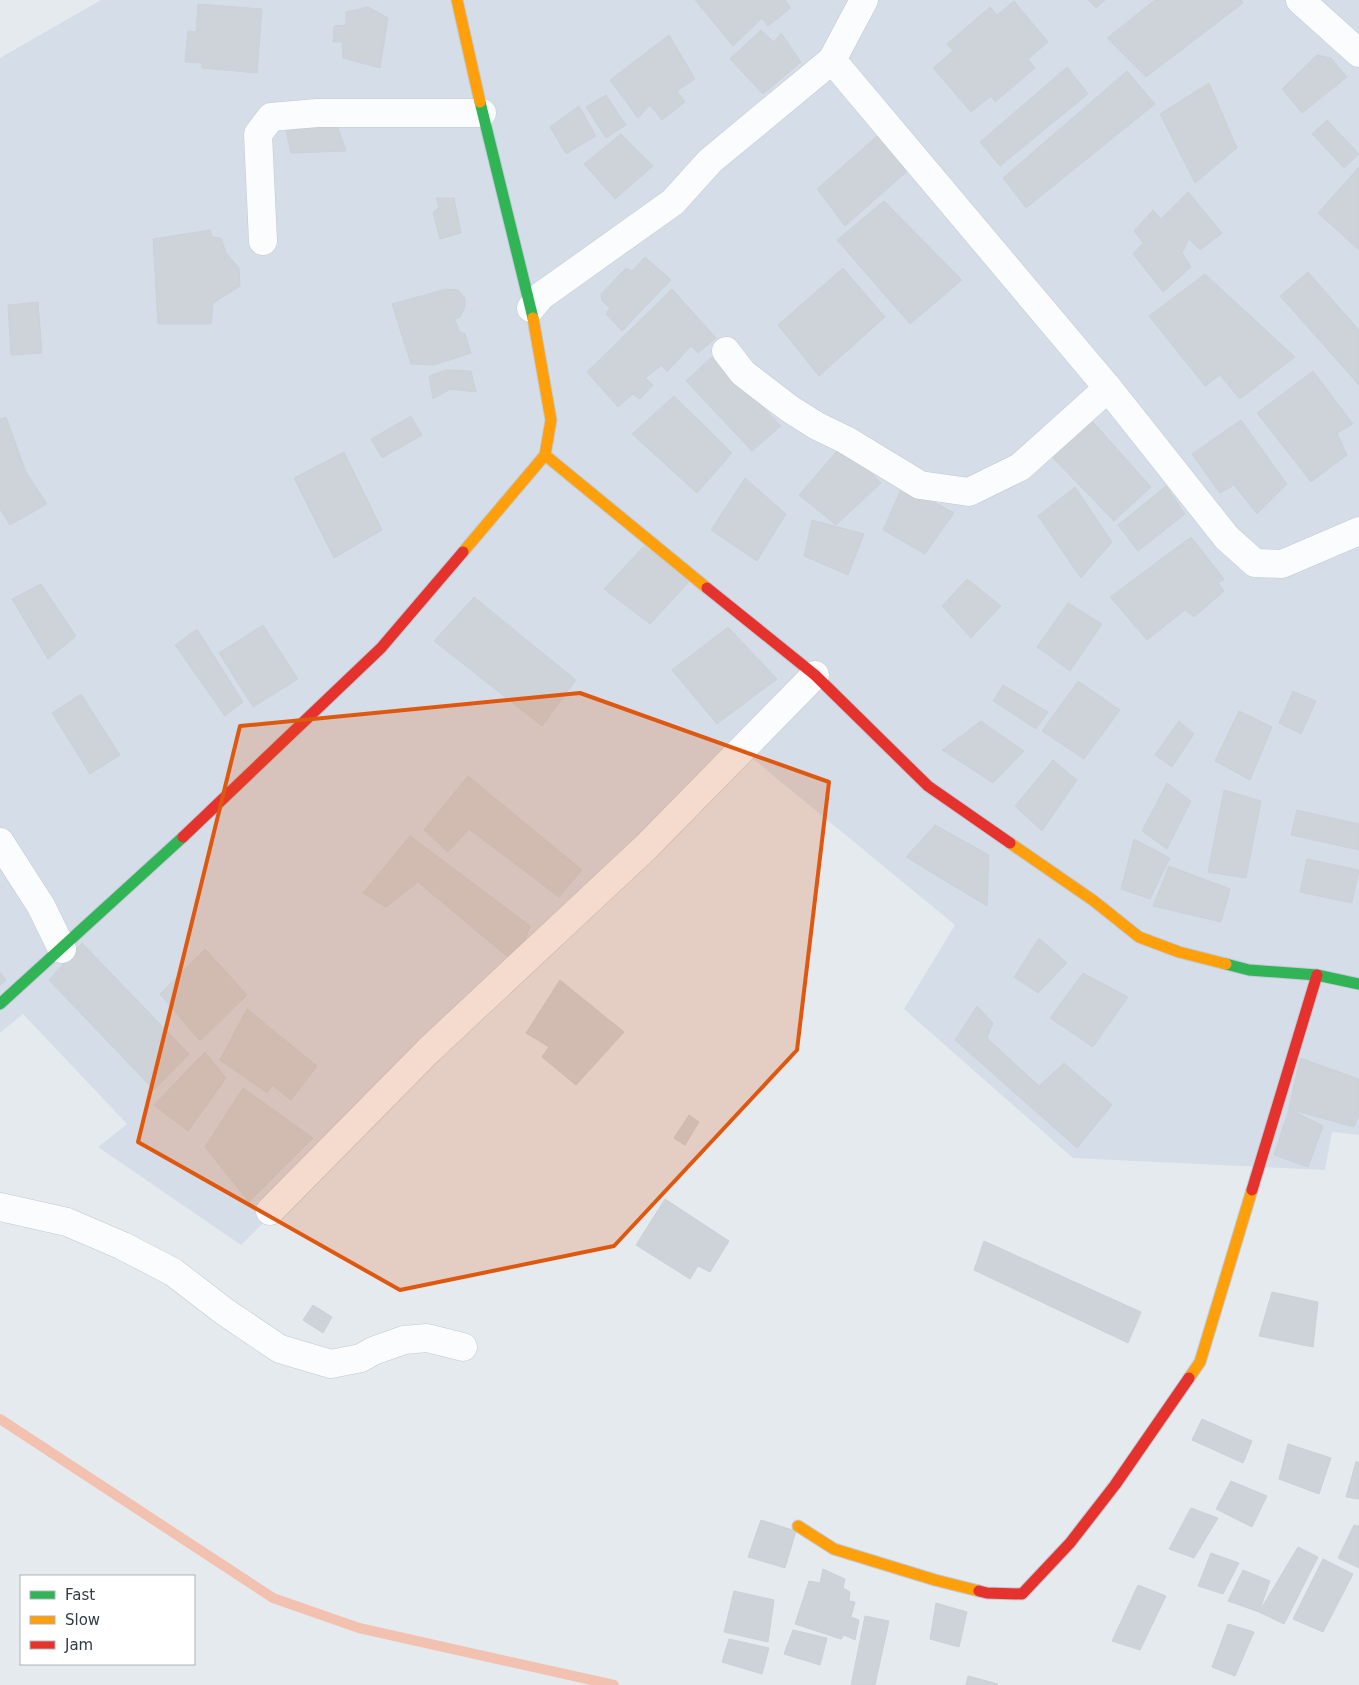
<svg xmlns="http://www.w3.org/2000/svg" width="1359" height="1685" viewBox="0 0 1359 1685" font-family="'DejaVu Sans',sans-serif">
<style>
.residential{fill:#d5dee8}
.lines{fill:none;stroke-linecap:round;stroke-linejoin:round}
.stream{stroke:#f2c1af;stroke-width:10}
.building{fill:#cdd3d8;stroke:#cbd1d7}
.street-casing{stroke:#c3c8cd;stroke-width:29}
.fast-casing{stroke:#c1c9d5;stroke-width:13}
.slow-casing{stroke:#c1c9d5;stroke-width:13}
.jam-casing{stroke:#c1c9d5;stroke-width:13}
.street{stroke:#fbfcfd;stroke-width:28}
.fast{stroke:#30b455;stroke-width:11}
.slow{stroke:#ff9f0a;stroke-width:11}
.jam{stroke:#e5322d;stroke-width:11}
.marked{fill:#df580f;fill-opacity:0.2;stroke:#df580f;stroke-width:4;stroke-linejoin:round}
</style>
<rect width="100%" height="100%" fill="#e5eaef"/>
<path class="residential" d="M101 0H1359V1135L1332 1132 1325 1170 1073 1158 904 1009 955 925 746 753 241 1245 98 1147 127 1124 23 1014 0 1033V58Z"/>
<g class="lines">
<path class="stream" d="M0 1419 273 1598 359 1628 614 1685"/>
</g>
<g class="building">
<path d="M695 0H785L791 8 768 26 762 18 733 46Z"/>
<path d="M1088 0H1105L1096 8Z"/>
<path d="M1155 0H1241L1243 3 1146 77 1107 38Z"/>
<path d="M1014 1 1048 42 1028 59 1035 68 995 102 991 96 971 112 933 68 953 51 947 44 990 7 997 15Z"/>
<path d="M198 4 262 9 257 73 202 68V63L185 62 188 31 196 32Z"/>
<path d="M368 7 388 18 380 68 343 58 342 42H333L334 26 346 25V12Z"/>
<path d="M761 30 774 42 781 33 801 62 763 94 730 59Z"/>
<path d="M669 35 695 79 677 91 685 102 662 120 650 105 638 118 610 80Z"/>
<path d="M1317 55 1331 58 1347 77 1302 113 1282 89Z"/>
<path d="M1067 67 1088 94 1000 166 980 142Z"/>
<path d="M1127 71 1155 104 1026 208 1003 178Z"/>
<path d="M1209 83 1237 148 1195 183 1160 114Z"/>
<path d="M606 95 626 125 606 138 586 107Z"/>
<path d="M579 106 596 136 566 154 550 127Z"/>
<path d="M283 116 337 125 346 151 291 153Z"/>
<path d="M1327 120 1359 154 1344 168 1312 134Z"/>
<path d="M883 131 912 167 845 226 817 189Z"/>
<path d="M621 134 653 166 615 199 584 164Z"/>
<path d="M1359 167V250L1318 213Z"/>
<path d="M1188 192 1222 233 1200 250 1189 239 1182 253 1191 267 1163 292 1133 254 1143 243 1134 231 1153 210 1161 219Z"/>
<path d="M436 198H454L461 233 440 239 433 212 439 208Z"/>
<path d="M884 201 962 280 910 324 837 240Z"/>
<path d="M210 230 212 237 221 238 226 253 239 268 240 286 213 303 211 324H158L153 239Z"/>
<path d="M645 257 671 280 622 331 606 314 610 308 602 301 601 294 626 268 632 271Z"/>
<path d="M843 268 885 317 819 376 778 325Z"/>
<path d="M1308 272 1359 330V385L1280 296Z"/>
<path d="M1205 274 1295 357 1240 399 1220 375 1205 386 1149 316Z"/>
<path d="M446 289 458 290 465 298V307L460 317 455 319 459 331 465 334 471 353 434 365 411 364 392 304Z"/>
<path d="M672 289 716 338 698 353 691 346 667 372 662 365 645 378 653 385 640 399 633 394 618 407 587 372Z"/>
<path d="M38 302 42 353 11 355 8 305Z"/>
<path d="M714 355 781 426 752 451 686 381Z"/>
<path d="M446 370 471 371 476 392 450 389 433 399 429 376Z"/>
<path d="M1313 371 1353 424 1337 433 1347 455 1311 482 1257 413Z"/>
<path d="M674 396 732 453 697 493 632 434Z"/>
<path d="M1086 414 1151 487 1114 521 1051 456Z"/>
<path d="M411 416 422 435 382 458 371 439Z"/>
<path d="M6 417 26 472 47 504 10 525 0 509V419Z"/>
<path d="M1241 420 1287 484 1257 514 1234 485 1220 493 1192 454Z"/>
<path d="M843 444 881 483 836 525 799 495Z"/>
<path d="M344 452 382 530 334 558 294 478Z"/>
<path d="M745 478 786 514 757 561 711 530Z"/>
<path d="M903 485 954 513 925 554 883 530Z"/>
<path d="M1166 486 1185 514 1138 551 1118 525Z"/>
<path d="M1075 487 1112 542 1081 578 1038 516Z"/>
<path d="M812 520 864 534 848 575 804 556Z"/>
<path d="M1191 537 1224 579 1218 583 1224 591 1194 617 1185 610 1147 640 1110 597Z"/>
<path d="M644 546 690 581 650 624 604 589Z"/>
<path d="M967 579 1001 606 971 638 942 606Z"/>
<path d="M41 584 76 636 48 659 12 599Z"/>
<path d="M474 597 576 680 542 726 434 641Z"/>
<path d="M1068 603 1102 624 1070 671 1037 647Z"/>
<path d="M263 625 298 679 253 707 219 653Z"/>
<path d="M728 627 777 679 717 724 672 670Z"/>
<path d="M197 629 243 702 225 716 175 645Z"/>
<path d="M1078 681 1120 710 1084 759 1042 731Z"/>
<path d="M1003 685 1048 712 1036 729 993 701Z"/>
<path d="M1293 691 1316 701 1301 734 1279 723Z"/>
<path d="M81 694 120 755 90 774 52 713Z"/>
<path d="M1239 711 1272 727 1250 780 1215 761Z"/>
<path d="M981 721 1024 751 993 783 942 750Z"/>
<path d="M1179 721 1194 734 1172 767 1155 755Z"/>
<path d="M1053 760 1077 780 1042 831 1015 806Z"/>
<path d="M468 776 582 870 559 897 469 829 448 852 424 830Z"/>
<path d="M1167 783 1191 801 1167 849 1142 831Z"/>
<path d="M1224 790 1261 801 1246 878 1208 872Z"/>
<path d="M1297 810 1359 824V850L1291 835Z"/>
<path d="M935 825 989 855 987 906 906 857Z"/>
<path d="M410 836 530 926 516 964 418 882 386 907 363 893Z"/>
<path d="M1134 839 1170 858 1150 899 1121 889Z"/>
<path d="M1307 859 1359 870 1352 903 1300 892Z"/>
<path d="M1169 866 1230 889 1221 922 1153 906Z"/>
<path d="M1039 938 1067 963 1038 993 1014 977Z"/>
<path d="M82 943 189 1054 154 1090 49 980Z"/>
<path d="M205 949 247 995 200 1041 160 994Z"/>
<path d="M0 972 6 980 0 985Z"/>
<path d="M1083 973 1128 997 1093 1047 1050 1018Z"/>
<path d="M560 980 624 1032 576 1085 542 1057 549 1047 526 1033Z"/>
<path d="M977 1006 993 1023 987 1038 1039 1086 1064 1063 1112 1105 1077 1148 955 1040Z"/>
<path d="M247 1009 317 1066 291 1100 272 1085 267 1093 220 1060Z"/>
<path d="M205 1052 226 1078 188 1131 154 1105Z"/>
<path d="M1300 1058 1359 1079V1115L1354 1127 1289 1109Z"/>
<path d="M243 1088 313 1138 249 1202 205 1147Z"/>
<path d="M1289 1109 1323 1126 1308 1167 1274 1155Z"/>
<path d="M689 1115 699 1122 685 1145 674 1138Z"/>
<path d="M665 1199 729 1241 710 1272 698 1266 690 1279 636 1245Z"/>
<path d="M984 1241 1141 1312 1128 1343 974 1270Z"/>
<path d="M1272 1292 1318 1302 1313 1347 1259 1336Z"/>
<path d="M313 1305 332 1317 323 1333 303 1320Z"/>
<path d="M1202 1419 1252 1441 1243 1463 1192 1440Z"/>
<path d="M1288 1444 1331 1458 1319 1494 1279 1479Z"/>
<path d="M1356 1462H1359V1499L1346 1497Z"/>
<path d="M1231 1481 1267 1496 1252 1527 1216 1509Z"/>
<path d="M1191 1508 1218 1518 1194 1558 1169 1549Z"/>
<path d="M761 1520 796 1531 785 1568 748 1557Z"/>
<path d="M1354 1525 1359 1526V1568L1338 1558Z"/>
<path d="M1298 1547 1318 1557 1284 1624 1259 1612Z"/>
<path d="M1211 1553 1239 1563 1223 1594 1198 1586Z"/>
<path d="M1323 1559 1353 1574 1323 1632 1293 1619Z"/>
<path d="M823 1569 845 1579 843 1588 850 1592 849 1601 855 1602 851 1617 859 1620 855 1640 844 1635 841 1639 795 1624 809 1581 820 1583Z"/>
<path d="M1243 1570 1270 1581 1259 1612 1228 1601Z"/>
<path d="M1138 1585 1166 1596 1140 1650 1112 1641Z"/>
<path d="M734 1591 774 1600 768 1642 724 1632Z"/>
<path d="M936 1603 967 1612 959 1647 930 1639Z"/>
<path d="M865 1616 889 1621 875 1685H851Z"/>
<path d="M1228 1624 1254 1632 1235 1676 1212 1667Z"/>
<path d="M793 1630 827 1638 820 1665 784 1654Z"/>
<path d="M729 1639 769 1648 762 1674 722 1662Z"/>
<path d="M968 1676 998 1684 997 1685H966Z"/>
</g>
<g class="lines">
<defs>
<g id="street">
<path d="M1300 0 1359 53"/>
<path d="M832 60 1108 388 1227 538 1255 563 1282 564 1359 531"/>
<path d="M263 241 258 134 271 117 317 113H482"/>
<path d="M531 308 541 296 673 202 710 161 832 60 864 0"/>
<path d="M726 351 743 373 790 409 817 426 846 440 920 485 969 492 1020 467 1108 388"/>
<path d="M0 842 41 906 62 949"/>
<path d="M0 1207 67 1222 123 1246 173 1272 225 1312 280 1349 331 1364 361 1358 373 1351 404 1340 427 1338 463 1347"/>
<path d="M270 1211 429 1050 646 847 815 675"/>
</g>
<g id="fast">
<path d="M480 102 533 318"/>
<path d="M1226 964 1249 970 1317 975 1359 984"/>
<path d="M0 1004 183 837"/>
</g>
<g id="slow">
<path d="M457 0 480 102"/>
<path d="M545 455 707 588"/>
<path d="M463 552 545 455 551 420 533 318"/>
<path d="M1010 843 1094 901 1139 937 1179 952 1226 964"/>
<path d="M1189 1378 1200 1362 1252 1190"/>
<path d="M798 1526 834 1549 935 1580 979 1591"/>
</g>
<g id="jam">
<path d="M707 588 815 675 928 786 1010 843"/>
<path d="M183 837 381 648 463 552"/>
<path d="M1252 1190 1317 975"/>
<path d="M979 1591 987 1593 1022 1594 1070 1543 1115 1485 1189 1378"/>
</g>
</defs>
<use href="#street" class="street-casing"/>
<use href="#fast" class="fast-casing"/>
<use href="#slow" class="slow-casing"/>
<use href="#jam" class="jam-casing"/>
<use href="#street" class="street"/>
<use href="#fast" class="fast"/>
<use href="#slow" class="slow"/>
<use href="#jam" class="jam"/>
</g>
<path class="marked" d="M580 693 829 782 797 1050 614 1246 400 1290 138 1142 240 726Z"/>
<rect x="20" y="1575" width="175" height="90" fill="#ffffff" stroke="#adb1b5"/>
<rect x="30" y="1591" width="25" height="8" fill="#30b455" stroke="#adb1b5"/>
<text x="65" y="1600" font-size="15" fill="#313b45">Fast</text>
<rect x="30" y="1616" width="25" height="8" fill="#ff9f0a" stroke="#adb1b5"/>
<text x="65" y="1625" font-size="15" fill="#313b45">Slow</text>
<rect x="30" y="1641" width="25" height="8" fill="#e5322d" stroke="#adb1b5"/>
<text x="65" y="1650" font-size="15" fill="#313b45">Jam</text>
</svg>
